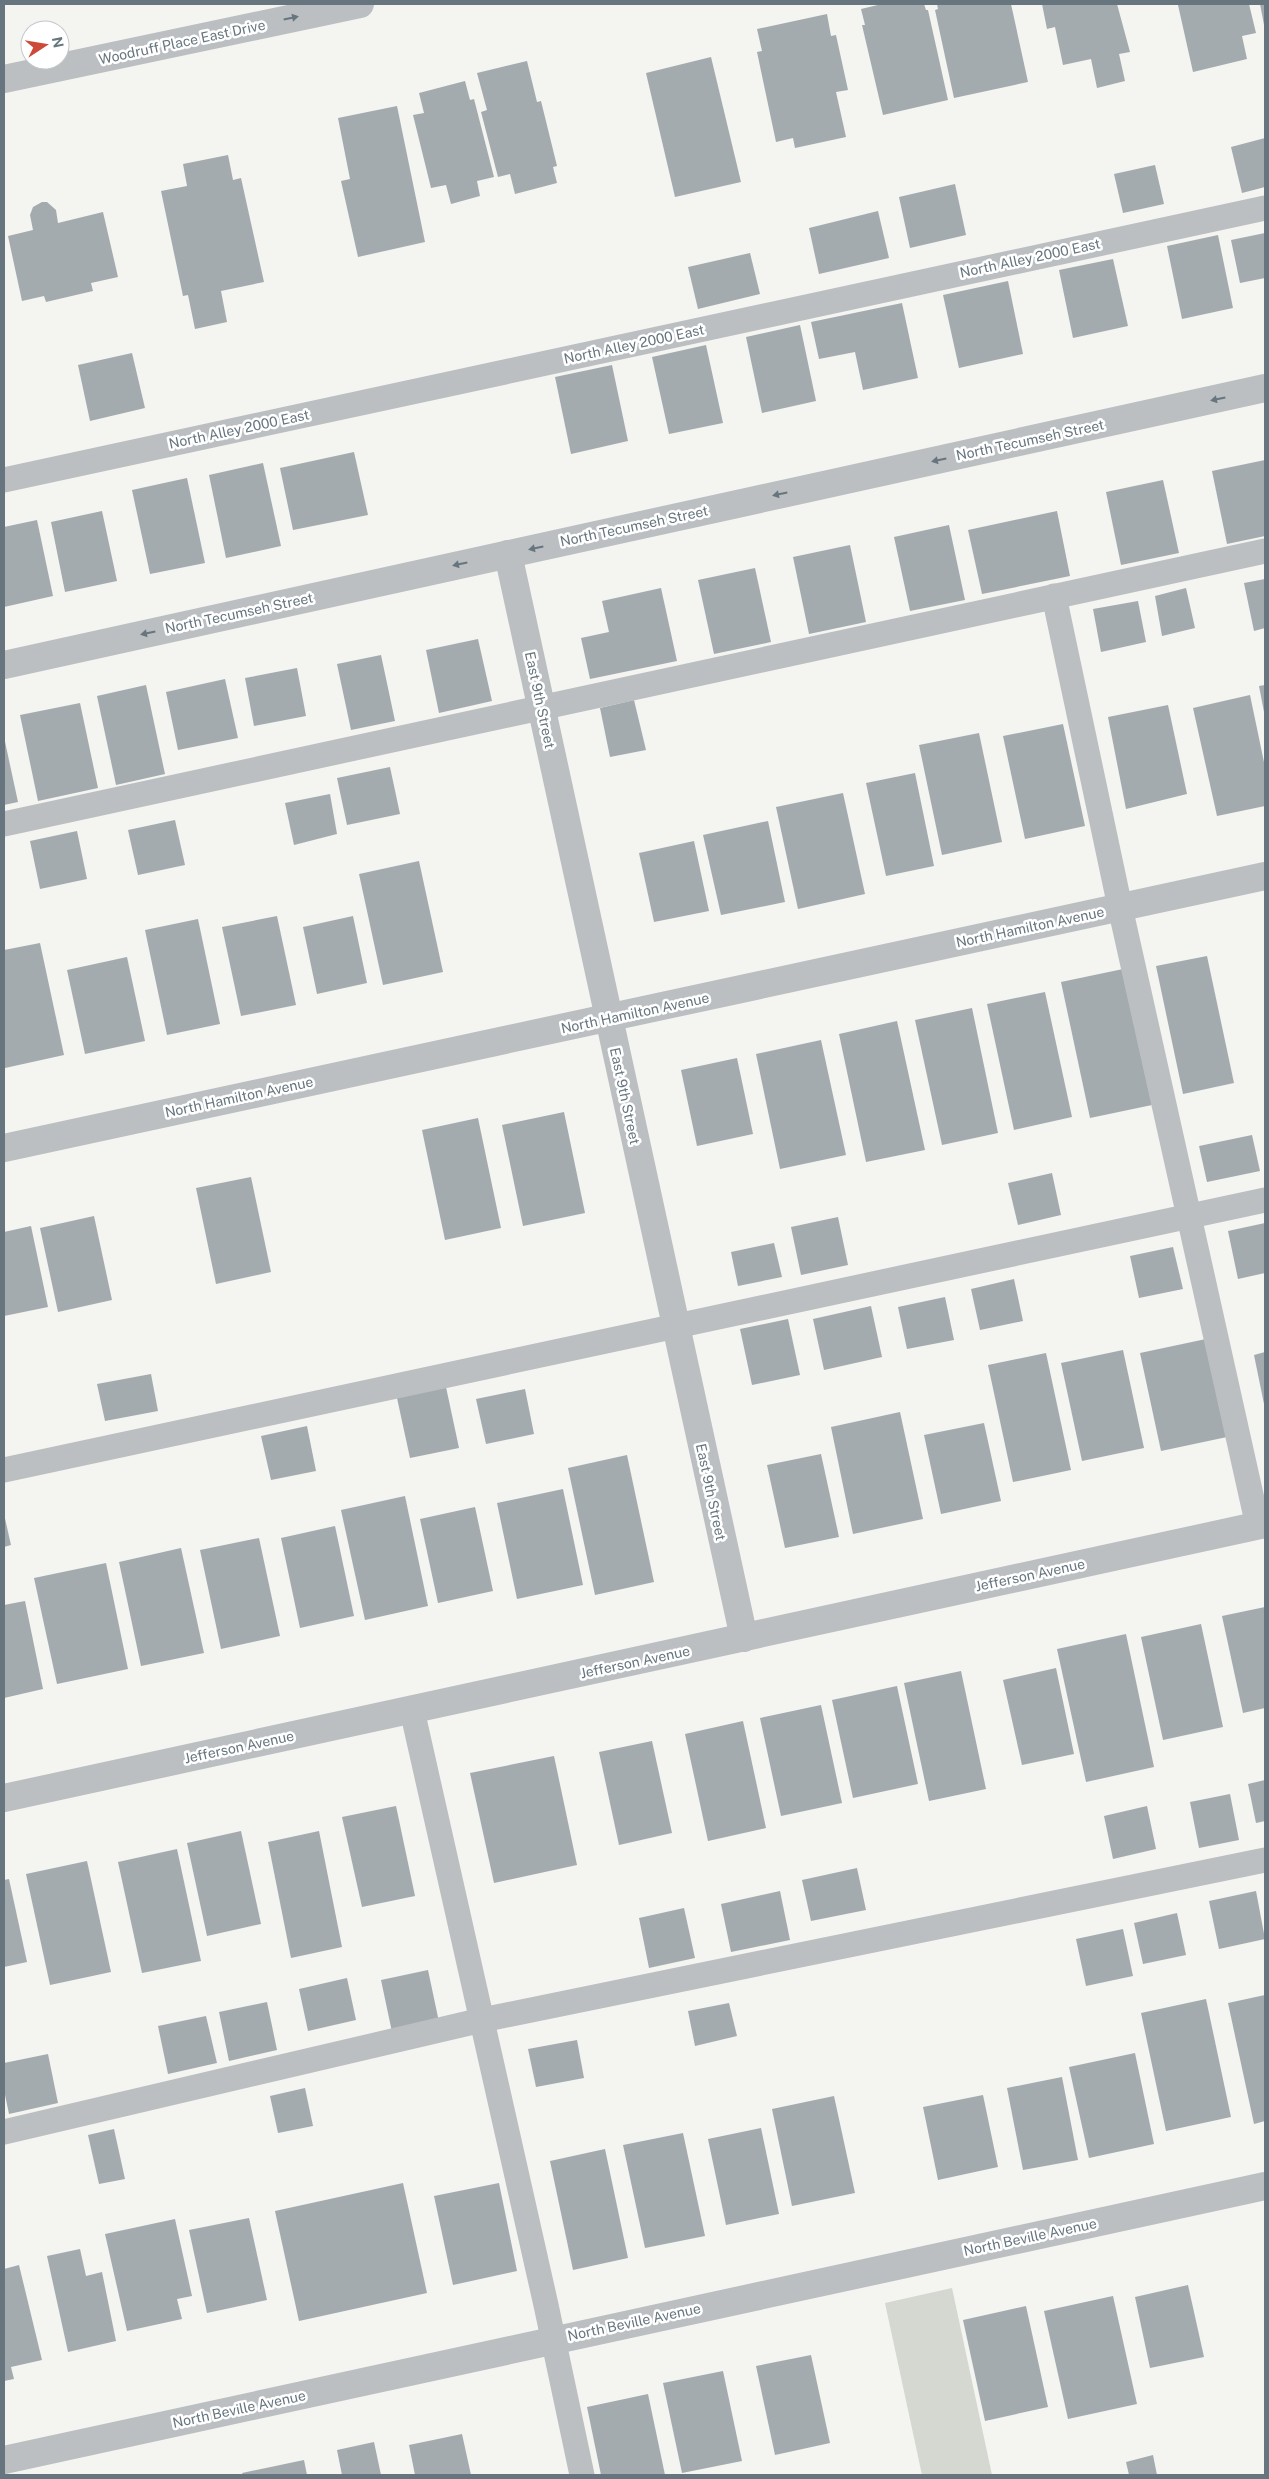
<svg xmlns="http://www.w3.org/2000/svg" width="1269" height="2479" viewBox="0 0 1269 2479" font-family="'Public Sans',sans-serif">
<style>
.green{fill:#d4d8d0}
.building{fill:#a3abaf}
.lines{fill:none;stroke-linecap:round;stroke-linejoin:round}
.lane{stroke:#bbbfc2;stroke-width:25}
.street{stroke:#bbbfc2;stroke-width:28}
.oneway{fill:#67767e}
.labels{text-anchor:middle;stroke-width:5;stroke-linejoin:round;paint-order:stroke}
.street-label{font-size:14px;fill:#67767e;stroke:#fff}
</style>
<rect width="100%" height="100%" fill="#f4f4f1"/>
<path class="green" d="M952 2288 992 2475H922L885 2303Z"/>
<g class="building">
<path d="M882 4H924L926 10H928L948 100 883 115 862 25H865L861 9Z"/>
<path d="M937 4H1011L1028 82 954 98 935 10 938 9Z"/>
<path d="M1042 4H1117L1130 52 1119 54 1125 81 1097 88 1091 59 1063 65 1055 27 1047 29Z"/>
<path d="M1183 4H1249L1256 33 1242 36 1247 59 1193 72 1178 5Z"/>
<path d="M1260 4H1265V25H1264Z"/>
<path d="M827 14 831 36 836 35 848 90 836 92 846 137 795 148 793 138 776 142 757 52 762 51 757 29Z"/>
<path d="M711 57 741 182 675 197 646 73Z"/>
<path d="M527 61 537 102 541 101 557 166 553 167 557 183 515 194 510 174 498 177 481 112 487 110 477 73Z"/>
<path d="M465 81 470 100 474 99 494 177 477 181 480 196 451 204 446 185 431 188 413 115 424 113 419 93Z"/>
<path d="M397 106 425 242 358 257 341 181 350 179 338 118Z"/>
<path d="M1265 138V187L1242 193 1231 147Z"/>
<path d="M228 155 233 180 241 178 264 282 221 291 227 322 195 329 188 295 183 296 161 191 187 186 183 164Z"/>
<path d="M1155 165 1164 204 1123 213 1114 174Z"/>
<path d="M955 184 966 235 910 248 899 197Z"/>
<path d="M42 202H47L56 210 58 223 103 212 118 277 91 283 93 291 46 302 44 296 22 301 8 236 33 230 30 215 33 207Z"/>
<path d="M878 211 889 258 819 274 809 228Z"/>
<path d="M1265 233V278L1240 283 1231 240Z"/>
<path d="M1218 235 1233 308 1182 319 1167 246Z"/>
<path d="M750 253 760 294 698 309 688 267Z"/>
<path d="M1113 259 1128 326 1073 338 1059 270Z"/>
<path d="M1008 281 1023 354 959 368 943 295Z"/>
<path d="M902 303 918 378 863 390 855 352 819 359 811 322Z"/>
<path d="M800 325 816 401 762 413 746 337Z"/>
<path d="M706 345 723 423 669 434 652 357Z"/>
<path d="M132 353 145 408 90 421 78 365Z"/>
<path d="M612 365 628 441 571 454 555 377Z"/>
<path d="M354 452 368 515 293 530 280 468Z"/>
<path d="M1265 460V536L1227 544 1212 471Z"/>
<path d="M263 463 281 546 226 558 209 475Z"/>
<path d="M187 478 205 563 150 574 132 490Z"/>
<path d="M1163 480 1179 553 1121 565 1106 492Z"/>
<path d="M102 511 117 581 65 592 51 522Z"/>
<path d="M1057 511 1070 576 982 594 968 530Z"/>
<path d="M37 520 53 596 4 607V527Z"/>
<path d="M949 525 965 600 910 611 894 537Z"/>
<path d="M850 545 866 622 809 634 793 557Z"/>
<path d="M755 568 771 642 714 654 698 580Z"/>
<path d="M1265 579V628L1254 631 1244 583Z"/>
<path d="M661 588 677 661 590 679 581 638 609 632 602 601Z"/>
<path d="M1186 588 1195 628 1162 636 1155 596Z"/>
<path d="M1138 601 1146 642 1101 652 1093 609Z"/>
<path d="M478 639 492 701 439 713 426 650Z"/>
<path d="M381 655 395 721 351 730 337 664Z"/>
<path d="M297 668 306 716 254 726 245 678Z"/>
<path d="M225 679 238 738 178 750 166 692Z"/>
<path d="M146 685 165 774 116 785 97 696Z"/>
<path d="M1265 685V712H1264L1259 686Z"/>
<path d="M1250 695 1265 767V806L1217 816 1193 708Z"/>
<path d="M634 700 646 750 610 757 600 708Z"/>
<path d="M80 703 98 788 38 801 20 715Z"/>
<path d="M1168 705 1187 794 1126 809 1108 717Z"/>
<path d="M1063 724 1085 826 1025 839 1003 736Z"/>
<path d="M979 733 1002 842 942 855 919 745Z"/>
<path d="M4 737 18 802 4 805Z"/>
<path d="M390 767 400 814 347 825 337 778Z"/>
<path d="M915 773 934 866 886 876 866 783Z"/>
<path d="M843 793 865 894 798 909 776 807Z"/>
<path d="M330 794 337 834 294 845 285 803Z"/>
<path d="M175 820 185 865 138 875 128 830Z"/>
<path d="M768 821 785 902 721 915 703 835Z"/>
<path d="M77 831 87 879 40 889 30 841Z"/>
<path d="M694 841 709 911 654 922 639 853Z"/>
<path d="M419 861 443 972 383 985 359 874Z"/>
<path d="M277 916 296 1005 241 1016 222 927Z"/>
<path d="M353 916 367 983 317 994 303 927Z"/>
<path d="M198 919 220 1024 167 1035 145 930Z"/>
<path d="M40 943 64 1055 5 1068 4 950Z"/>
<path d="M1207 956 1234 1083 1183 1094 1156 966Z"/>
<path d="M127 957 145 1041 85 1054 67 970Z"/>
<path d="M1123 969 1152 1105 1090 1118 1061 982Z"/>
<path d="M1045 992 1072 1117 1014 1130 987 1004Z"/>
<path d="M972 1008 998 1133 942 1145 915 1020Z"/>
<path d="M897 1021 925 1150 866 1162 839 1034Z"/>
<path d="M821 1040 846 1155 780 1169 756 1054Z"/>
<path d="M737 1058 753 1134 697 1146 681 1070Z"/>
<path d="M564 1112 585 1213 523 1226 502 1125Z"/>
<path d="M478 1118 501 1228 445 1240 422 1130Z"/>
<path d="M1252 1135 1260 1171 1207 1182 1199 1146Z"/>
<path d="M1052 1173 1061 1215 1018 1225 1008 1183Z"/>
<path d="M251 1177 271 1272 216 1284 196 1188Z"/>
<path d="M94 1216 112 1300 58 1312 40 1228Z"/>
<path d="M838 1217 848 1265 801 1275 791 1227Z"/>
<path d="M1265 1223V1273L1238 1279 1228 1231Z"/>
<path d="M31 1226 48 1307 4 1316V1232Z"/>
<path d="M774 1243 782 1277 738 1286 731 1252Z"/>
<path d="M1173 1247 1183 1289 1139 1298 1130 1256Z"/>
<path d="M1014 1279 1023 1321 980 1330 971 1289Z"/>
<path d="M945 1297 954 1340 907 1349 898 1307Z"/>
<path d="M871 1306 882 1357 824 1370 813 1319Z"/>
<path d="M788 1319 800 1375 752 1385 740 1329Z"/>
<path d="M1206 1339 1227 1437 1161 1451 1140 1353Z"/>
<path d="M1123 1350 1144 1448 1082 1461 1061 1363Z"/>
<path d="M1265 1352V1404H1264L1254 1355Z"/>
<path d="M1046 1353 1071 1470 1013 1482 988 1365Z"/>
<path d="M151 1374 158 1411 105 1421 97 1384Z"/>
<path d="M446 1387 459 1448 410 1458 397 1398Z"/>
<path d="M525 1389 534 1434 486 1444 476 1399Z"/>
<path d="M900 1412 923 1519 853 1534 831 1427Z"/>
<path d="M984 1423 1001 1501 941 1514 924 1435Z"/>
<path d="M307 1426 316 1471 271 1480 261 1436Z"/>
<path d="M821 1454 839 1537 785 1548 767 1465Z"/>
<path d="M627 1455 654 1582 595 1595 568 1468Z"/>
<path d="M563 1489 583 1585 517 1599 497 1503Z"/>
<path d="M405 1496 428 1606 365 1620 341 1510Z"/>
<path d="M475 1507 493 1591 438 1603 420 1519Z"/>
<path d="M4 1514 11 1545 4 1547Z"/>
<path d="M335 1526 354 1616 300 1628 281 1538Z"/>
<path d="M259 1538 280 1636 221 1649 200 1550Z"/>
<path d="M181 1548 204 1653 141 1666 119 1562Z"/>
<path d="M106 1563 128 1669 57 1684 34 1578Z"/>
<path d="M25 1601 43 1689 4 1698V1605Z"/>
<path d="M1265 1607V1708L1243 1713 1222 1616Z"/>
<path d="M1201 1624 1223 1727 1163 1740 1141 1637Z"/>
<path d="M1126 1634 1154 1767 1086 1782 1057 1649Z"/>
<path d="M1056 1668 1074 1754 1022 1765 1003 1680Z"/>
<path d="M961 1671 986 1789 929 1801 904 1683Z"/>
<path d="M897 1686 918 1784 853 1798 832 1700Z"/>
<path d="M821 1705 842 1803 781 1816 760 1718Z"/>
<path d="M743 1721 766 1828 708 1841 685 1734Z"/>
<path d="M652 1741 672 1833 619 1845 599 1752Z"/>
<path d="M554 1756 577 1865 494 1883 470 1773Z"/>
<path d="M1265 1780V1821L1256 1823 1248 1784Z"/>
<path d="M1230 1794 1239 1840 1199 1848 1190 1802Z"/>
<path d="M396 1806 415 1896 362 1907 342 1817Z"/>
<path d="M1147 1806 1156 1849 1113 1859 1104 1816Z"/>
<path d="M241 1831 261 1924 207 1936 187 1843Z"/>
<path d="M319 1831 342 1947 291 1958 268 1842Z"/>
<path d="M177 1849 201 1961 142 1973 118 1862Z"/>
<path d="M87 1861 111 1972 50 1985 26 1874Z"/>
<path d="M857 1868 866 1910 811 1921 802 1880Z"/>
<path d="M9 1879 27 1962 4 1967V1880Z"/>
<path d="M780 1891 790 1940 731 1952 721 1904Z"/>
<path d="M1256 1891 1265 1939 1219 1949 1209 1901Z"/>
<path d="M684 1908 695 1958 649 1968 639 1918Z"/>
<path d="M1177 1913 1186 1955 1143 1964 1134 1923Z"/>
<path d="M1123 1929 1133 1976 1086 1986 1076 1939Z"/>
<path d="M428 1970 439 2022 392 2032 381 1980Z"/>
<path d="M347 1978 356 2020 308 2031 299 1989Z"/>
<path d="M1265 1995V2121L1254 2124 1228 2003Z"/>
<path d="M1206 1999 1231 2117 1166 2131 1141 2013Z"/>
<path d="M267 2002 277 2050 229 2061 219 2012Z"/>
<path d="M729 2003 737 2036 695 2046 688 2011Z"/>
<path d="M206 2016 217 2063 168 2074 158 2026Z"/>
<path d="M577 2040 584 2078 536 2087 528 2049Z"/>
<path d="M1135 2053 1154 2144 1089 2158 1069 2067Z"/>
<path d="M48 2054 58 2103 9 2114 4 2090V2063Z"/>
<path d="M1062 2077 1078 2160 1023 2170 1007 2088Z"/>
<path d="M305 2088 313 2126 278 2133 270 2096Z"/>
<path d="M983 2095 998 2167 938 2180 923 2107Z"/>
<path d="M834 2096 855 2193 792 2206 772 2109Z"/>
<path d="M761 2128 779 2214 726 2225 708 2139Z"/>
<path d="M114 2129 125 2179 99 2184 88 2135Z"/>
<path d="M683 2133 705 2236 645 2248 623 2145Z"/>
<path d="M605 2149 628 2258 573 2270 550 2161Z"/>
<path d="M403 2183 427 2293 299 2321 275 2211Z"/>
<path d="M499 2183 517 2271 453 2285 434 2196Z"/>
<path d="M249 2218 267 2300 207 2313 189 2230Z"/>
<path d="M175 2219 192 2296 177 2299 182 2319 127 2331 105 2234Z"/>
<path d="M80 2249 86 2276 102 2272 116 2341 68 2352 47 2256Z"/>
<path d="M19 2265 42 2360 11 2367 14 2379 4 2381V2269Z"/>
<path d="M1188 2285 1204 2357 1150 2368 1135 2297Z"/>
<path d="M1113 2296 1137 2404 1068 2419 1044 2311Z"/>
<path d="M1026 2306 1048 2407 985 2421 963 2320Z"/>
<path d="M811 2355 830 2443 775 2455 756 2366Z"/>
<path d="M723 2371 742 2461 682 2473 663 2383Z"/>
<path d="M648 2394 665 2475H601L587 2407Z"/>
<path d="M462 2434 471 2475H415L409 2445Z"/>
<path d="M374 2442 381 2475H342L337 2450Z"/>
<path d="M1153 2455 1157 2475H1129L1126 2462Z"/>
<path d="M304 2460 307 2475H243L242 2473Z"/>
</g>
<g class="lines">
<g class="lane">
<path d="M4 480 1265 208"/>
<path d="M1054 596 1120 907 1258 1526"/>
<path d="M4 824 1265 551"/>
<path d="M4 1470 1265 1200"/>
<path d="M412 1710 546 2305 582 2475"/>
<path d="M4 2132 482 2020 1265 1860"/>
</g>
<g class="street">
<path d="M4 79 360 4"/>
<path d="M508 554 744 1638"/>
<path d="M4 665 1265 388"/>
<path d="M4 1148 1265 876"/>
<path d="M4 1798 1265 1524"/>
<path d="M4 2460 1265 2186"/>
</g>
</g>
<defs><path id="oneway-solid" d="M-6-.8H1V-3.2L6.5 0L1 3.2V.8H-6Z" transform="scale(1.25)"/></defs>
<g class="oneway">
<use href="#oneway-solid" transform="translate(291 18) rotate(-12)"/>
<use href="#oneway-solid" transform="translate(1218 399) rotate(168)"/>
<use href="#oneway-solid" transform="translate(939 460) rotate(168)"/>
<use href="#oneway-solid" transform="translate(780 494) rotate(168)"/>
<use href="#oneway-solid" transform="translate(536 548) rotate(168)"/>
<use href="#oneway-solid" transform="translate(460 564) rotate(168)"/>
<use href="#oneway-solid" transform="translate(148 633) rotate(168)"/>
</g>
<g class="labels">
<g class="street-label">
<text transform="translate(182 42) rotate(-12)" y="5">Woodruff Place East Drive</text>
<text transform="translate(1030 258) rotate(-12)" y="5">North Alley 2000 East</text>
<text transform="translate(634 344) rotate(-12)" y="5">North Alley 2000 East</text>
<text transform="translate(239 429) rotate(-12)" y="5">North Alley 2000 East</text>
<text transform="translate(1030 440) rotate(-12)" y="5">North Tecumseh Street</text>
<text transform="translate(634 526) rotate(-12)" y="5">North Tecumseh Street</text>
<text transform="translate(239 613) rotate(-12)" y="5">North Tecumseh Street</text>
<text transform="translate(540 700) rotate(78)" y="5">East 9th Street</text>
<text transform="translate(1030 927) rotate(-12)" y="5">North Hamilton Avenue</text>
<text transform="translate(635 1013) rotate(-12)" y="5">North Hamilton Avenue</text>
<text transform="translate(625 1096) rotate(78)" y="5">East 9th Street</text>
<text transform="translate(239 1097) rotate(-12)" y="5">North Hamilton Avenue</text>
<text transform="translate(711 1492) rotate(78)" y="5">East 9th Street</text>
<text transform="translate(1030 1575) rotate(-12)" y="5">Jefferson Avenue</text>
<text transform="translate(635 1662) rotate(-12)" y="5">Jefferson Avenue</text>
<text transform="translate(239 1747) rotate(-12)" y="5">Jefferson Avenue</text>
<text transform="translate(1030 2237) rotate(-12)" y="5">North Beville Avenue</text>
<text transform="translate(634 2322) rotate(-12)" y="5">North Beville Avenue</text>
<text transform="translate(239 2409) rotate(-12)" y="5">North Beville Avenue</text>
</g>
</g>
<rect width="1269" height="2479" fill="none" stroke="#67767e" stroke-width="10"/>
<g transform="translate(45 45) rotate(78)"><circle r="24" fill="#ffffff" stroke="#c2c8cb"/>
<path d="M0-4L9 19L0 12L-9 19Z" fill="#cd4938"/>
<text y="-8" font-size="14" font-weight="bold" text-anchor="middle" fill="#67767e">N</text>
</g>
</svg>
